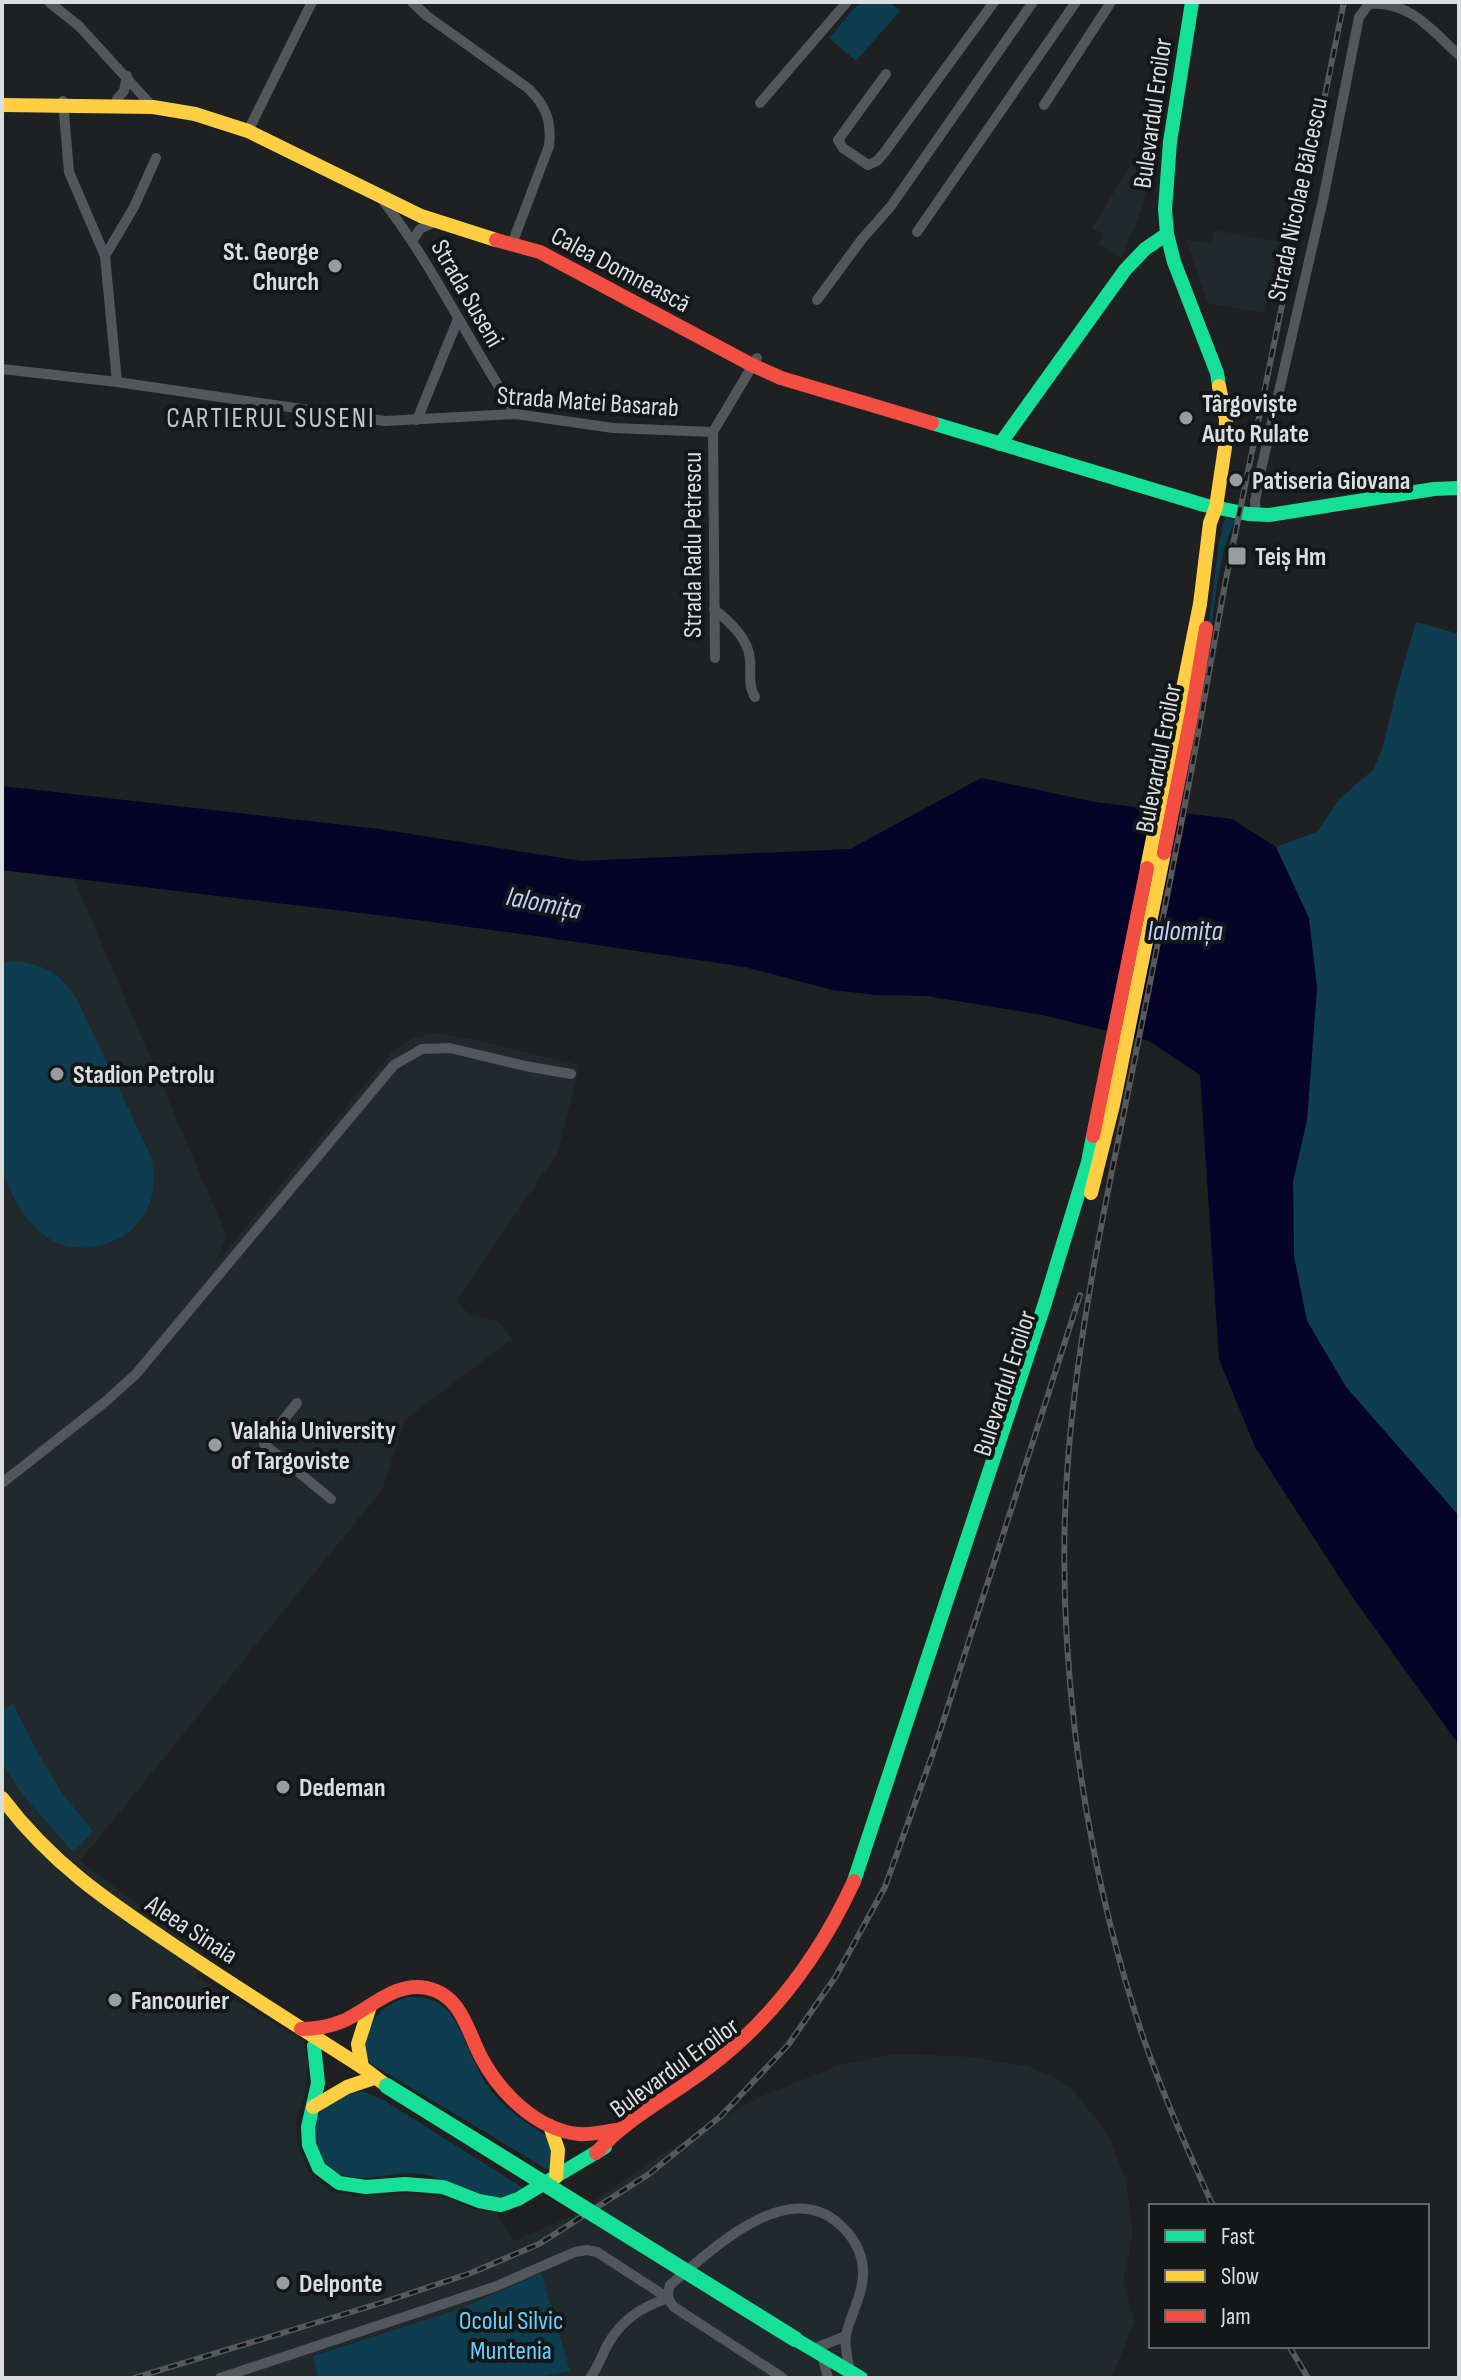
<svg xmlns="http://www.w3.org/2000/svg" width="1461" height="2380" viewBox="0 0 1461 2380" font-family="'Sofia Sans Condensed',sans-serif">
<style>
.built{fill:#20292c}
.green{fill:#0e3d4f}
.water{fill:#050327}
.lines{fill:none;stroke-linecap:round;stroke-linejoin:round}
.street{stroke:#52575c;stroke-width:10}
.fast{stroke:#16e098;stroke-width:14}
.slow{stroke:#ffcf43;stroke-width:14}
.jam{stroke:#f24e42;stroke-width:14}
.rail-casing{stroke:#565a5c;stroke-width:6}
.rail{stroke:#141718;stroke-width:3;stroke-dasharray:9;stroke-linecap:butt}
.fast-bridge{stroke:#16e098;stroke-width:16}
.poi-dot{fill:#999c9c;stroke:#141718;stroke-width:3}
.labels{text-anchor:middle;stroke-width:8;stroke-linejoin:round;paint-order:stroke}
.street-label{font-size:26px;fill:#dbdedf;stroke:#141718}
.poi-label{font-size:26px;font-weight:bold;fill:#dbdedf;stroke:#141718;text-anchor:start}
.park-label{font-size:26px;fill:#69cefa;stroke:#141718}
.neighbourhood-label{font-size:28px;letter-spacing:2px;fill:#c2c6c8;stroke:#141718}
.water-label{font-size:28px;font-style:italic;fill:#c2cfff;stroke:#141718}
</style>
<rect width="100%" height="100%" fill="#1e2021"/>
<g class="built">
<path d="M1135 158 1154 164 1141 211 1121 259 1098 243 1103 234 1092 228Z"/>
<path d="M1214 230 1278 241 1264 313 1207 303 1187 240 1211 244Z"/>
<path d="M2 870 74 879 227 1237 214 1265 391 1053 413 1038 436 1033 472 1039 580 1065 558 1152 457 1300 469 1315 499 1321 512 1339 405 1420 382 1490 80 1861 209 1958 197 1977 304 2041 308 2062 305 2094 296 2121 298 2146 308 2171 330 2191 353 2196 414 2194 448 2198 474 2209 496 2212 513 2241 569 2218 666 2152 757 2098 840 2065 893 2054 961 2056 1026 2066 1052 2076 1072 2089 1108 2134 1126 2180 1133 2235 1123 2281 1135 2322 1111 2378H2V2154L5 2142 2 2137Z"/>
</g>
<g class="green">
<path d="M860 2H890L900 11 856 61 829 38Z"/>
<path d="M1225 518 1236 520C1219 547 1215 605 1210 639L1213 640 1200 713 1198 711 1219 541Z"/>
<path d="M1416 622 1459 634V1516L1346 1387 1307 1321 1294 1257 1293 1181 1307 1120 1317 987 1276 847 1317 832 1339 799 1373 770 1382 750 1398 684Z"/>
<path d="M14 961C44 964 60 973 77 999L152 1159C154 1175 155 1192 148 1207 134 1241 88 1257 55 1242 31 1231 9 1195 3 1170 0 1154 2 1132 2 1115 2 1064 2 1014 2 963Z"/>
<path d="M13 1704 38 1753 62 1793 93 1831 73 1852 22 1794 2 1762V1711Z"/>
<path d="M409 1997C421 1997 434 1998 444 2007 462 2023 473 2070 493 2093 509 2112 531 2126 551 2139L550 2171 370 2063 363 2055C370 2023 374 2007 409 1997Z"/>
<path d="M363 2091 385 2101 523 2188C518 2190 512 2194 506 2196 491 2201 443 2178 423 2174 397 2170 366 2183 343 2175 320 2167 306 2134 320 2113 330 2099 347 2093 363 2091Z"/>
<path d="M541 2273 570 2371 536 2378H318L313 2356 460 2309Z"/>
</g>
<path class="water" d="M981 778 1095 802 1232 819 1276 847 1309 918 1317 987 1307 1120 1293 1181 1294 1257 1307 1321 1346 1387 1459 1516V1745L1351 1595 1255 1447 1219 1359 1200 1075 1149 1041 1042 1015 926 996 876 995 833 990 745 967 536 936 402 918 2 870V786L379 829 581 861 850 849Z"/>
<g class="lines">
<g class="street">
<path d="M49 2 79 26 153 107"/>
<path d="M412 2 427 16 529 89C546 106 552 122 549 146L512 244"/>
<path d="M886 74 838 140 843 148 868 165 877 161 884 153 994 2"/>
<path d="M117 99 124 91 127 76"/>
<path d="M63 101 69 172 105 256 117 382"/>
<path d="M760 103 847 2"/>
<path d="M1044 105 1111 2"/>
<path d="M248 131 312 2"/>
<path d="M380 197C433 264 469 343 516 414"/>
<path d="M917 232 1076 2"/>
<path d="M412 241 420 229 435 222"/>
<path d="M105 256 134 207 156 158"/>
<path d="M817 300 862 239 891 206 1033 2"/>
<path d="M2 369 117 382 385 421 516 414 613 428 713 432"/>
<path d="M417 420 458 319"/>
<path d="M713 432 715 658"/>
<path d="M713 432 757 358"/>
<path d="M1256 515 1255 501 1260 474 1323 200 1359 17 1369 4C1410 0 1433 32 1459 55"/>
<path d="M714 609C730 622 749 639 750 660 751 673 748 686 755 697"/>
<path d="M297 1403 264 1444 331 1499"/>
<path d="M2 1483 105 1402 136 1374 394 1065 422 1049 450 1048 525 1066 571 1074"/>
<path d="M813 2349 846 2336"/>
<path d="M822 2356 828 2378"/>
<path d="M220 2378 494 2287 575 2252 587 2250 597 2252 668 2298"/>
<path d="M590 2378C598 2367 602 2355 608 2344 622 2319 642 2307 668 2298"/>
<path d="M783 2378 674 2307C667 2299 667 2294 670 2285 710 2252 785 2177 838 2223 852 2235 862 2251 863 2270 864 2293 851 2313 846 2335 844 2347 848 2359 850 2371"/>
</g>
<g class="fast">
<path d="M1192 2 1170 142 1165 209 1167 234 1174 262 1217 373 1219 386"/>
<path d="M932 423 1204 505 1248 514 1269 515 1434 489 1459 488"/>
<path d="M1000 444 1125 270 1145 249 1167 234"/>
<path d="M854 1881 1044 1306 1088 1162 1093 1136"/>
<path d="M314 2046 318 2083 308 2127 309 2145 319 2168 339 2183 366 2187 405 2184 443 2187 479 2201 501 2205 518 2199 605 2147"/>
<path d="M795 2339 861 2378"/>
</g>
<g class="slow">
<path d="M2 105 153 107 195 114 248 131 421 216 496 240"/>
<path d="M1147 868 1200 604 1210 523 1216 507 1225 447 1226 419 1219 386"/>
<path d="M1091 1193 1113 1105 1164 853"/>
<path d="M2 1798C54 1867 112 1904 182 1951 242 1991 302 2029 362 2067L387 2086"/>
<path d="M362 2067 358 2044 370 2006"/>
<path d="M313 2107 347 2087 374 2078"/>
<path d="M550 2126 558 2150 556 2177"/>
</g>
<g class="jam">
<path d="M496 240 540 252 752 365 781 378 932 423"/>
<path d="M1164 853 1192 712 1206 628"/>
<path d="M1093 1136 1147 868"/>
<path d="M301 2029C316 2029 329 2027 343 2021 370 2009 395 1981 427 1988 461 1995 467 2030 481 2057 500 2093 537 2130 579 2134 592 2135 604 2132 616 2130"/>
<path d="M596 2153C628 2117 670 2097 708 2068 773 2019 820 1955 854 1881"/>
</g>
<defs>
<g id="rail">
<path d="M1213 2206C1183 2140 1154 2075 1133 2006 1079 1832 1053 1629 1069 1447 1079 1334 1101 1223 1124 1112 1143 1020 1161 927 1179 835 1196 750 1210 664 1226 579 1264 386 1306 195 1344 2"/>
<path d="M1289 2346 1308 2378"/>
<path d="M134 2378 384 2302 471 2273 539 2244 649 2174 721 2116 788 2045 836 1976 885 1887 933 1753 1080 1295"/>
</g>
</defs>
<use href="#rail" class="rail-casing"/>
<use href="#rail" class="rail"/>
<path class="fast-bridge" d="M387 2086 795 2339"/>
</g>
<g class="poi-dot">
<circle cx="335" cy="266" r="8"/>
<circle cx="1186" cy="418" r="8"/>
<circle cx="1236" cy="480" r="8"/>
<rect x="1227" y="546" width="20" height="20" rx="4"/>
<circle cx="57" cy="1074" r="8"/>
<circle cx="215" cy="1445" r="8"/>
<circle cx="283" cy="1787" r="8"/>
<circle cx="115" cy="2000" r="8"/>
<circle cx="283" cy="2283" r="8"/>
</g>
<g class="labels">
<g class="street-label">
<text transform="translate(1152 113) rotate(-82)" y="9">Bulevardul Eroilor</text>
<text transform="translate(1297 199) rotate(-78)" y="9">Strada Nicolae Bălcescu</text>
<text transform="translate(621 269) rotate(28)" y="9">Calea Domnească</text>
<text transform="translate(468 293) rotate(60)" y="9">Strada Suseni</text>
<text transform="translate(588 401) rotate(4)" y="9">Strada Matei Basarab</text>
<text transform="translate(692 545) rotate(-90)" y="9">Strada Radu Petrescu</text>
<text transform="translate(1158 758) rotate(-79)" y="9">Bulevardul Eroilor</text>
<text transform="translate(1004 1383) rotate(-72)" y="9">Bulevardul Eroilor</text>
<text transform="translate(192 1929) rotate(33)" y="9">Aleea Sinaia</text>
<text transform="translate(674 2067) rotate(-36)" y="9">Bulevardul Eroilor</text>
</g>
<g class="poi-label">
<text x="319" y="260" text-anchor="end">St. George<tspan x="319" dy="30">Church</tspan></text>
<text x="1202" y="412">Târgoviște<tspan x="1202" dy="30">Auto Rulate</tspan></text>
<text x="1252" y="489">Patiseria Giovana</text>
<text x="1255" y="565">Teiș Hm</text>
<text x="73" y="1083">Stadion Petrolu</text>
<text x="231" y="1439">Valahia University<tspan x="231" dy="30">of Targoviste</tspan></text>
<text x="299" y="1796">Dedeman</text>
<text x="131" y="2009">Fancourier</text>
<text x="299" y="2292">Delponte</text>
</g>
<g class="park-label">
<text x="511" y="2329">Ocolul Silvic<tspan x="511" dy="30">Muntenia</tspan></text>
</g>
<g class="neighbourhood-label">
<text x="271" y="427">CARTIERUL SUSENI</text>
</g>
<g class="water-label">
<text transform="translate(544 902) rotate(11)" y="10">Ialomița</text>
<text x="1185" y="940">Ialomița</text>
</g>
</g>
<rect width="1461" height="2380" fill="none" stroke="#dbdedf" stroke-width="8"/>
<rect x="1149" y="2204" width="280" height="144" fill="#141718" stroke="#646768" stroke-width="2"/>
<rect x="1165" y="2230" width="40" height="12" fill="#16e098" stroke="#646768" stroke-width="2"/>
<text x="1221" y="2244" font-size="24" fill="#dbdedf">Fast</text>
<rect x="1165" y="2270" width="40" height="12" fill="#ffcf43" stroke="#646768" stroke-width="2"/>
<text x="1221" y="2284" font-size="24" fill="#dbdedf">Slow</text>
<rect x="1165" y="2310" width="40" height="12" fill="#f24e42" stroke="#646768" stroke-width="2"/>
<text x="1221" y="2324" font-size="24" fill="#dbdedf">Jam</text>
</svg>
